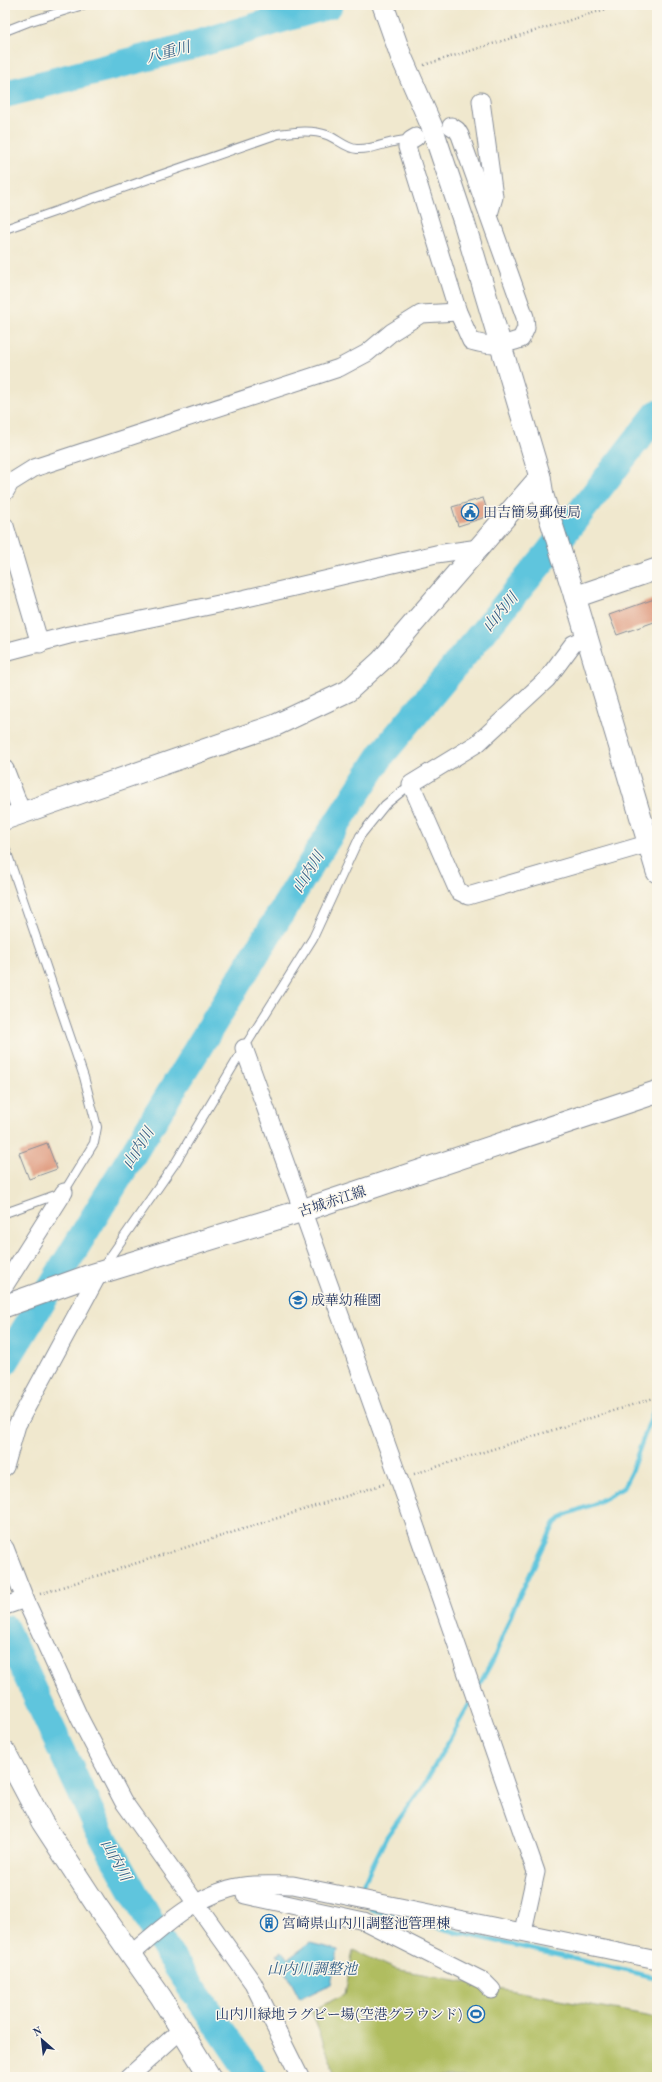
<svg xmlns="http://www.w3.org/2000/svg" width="662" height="2082" viewBox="0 0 662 2082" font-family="'Old Standard TT','Noto Serif JP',serif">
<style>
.green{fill:#b0bd60;stroke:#66765f}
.water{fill:#5fc5dd;stroke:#3d7a9e}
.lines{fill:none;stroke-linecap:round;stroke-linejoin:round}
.stream{stroke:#5fc5dd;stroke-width:4.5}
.river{stroke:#5fc5dd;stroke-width:28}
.building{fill:#e09d82}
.service-casing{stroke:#868c96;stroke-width:10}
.minor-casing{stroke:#868c96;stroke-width:19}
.tertiary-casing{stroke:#868c96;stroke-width:23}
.secondary-casing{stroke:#868c96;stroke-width:24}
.path{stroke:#868c96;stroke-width:2.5;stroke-dasharray:1 3;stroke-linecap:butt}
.service{stroke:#fff;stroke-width:8}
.minor{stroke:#fff;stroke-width:17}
.tertiary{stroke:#fff;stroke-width:21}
.secondary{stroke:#fff;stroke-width:22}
.labels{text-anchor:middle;stroke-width:3;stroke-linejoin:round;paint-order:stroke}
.poi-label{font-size:14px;fill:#1b2f5e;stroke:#fbf7ec;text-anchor:start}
.street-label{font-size:14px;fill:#1b2f5e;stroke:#fbf7ec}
.water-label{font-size:15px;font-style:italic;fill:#2f5c84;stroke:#fbf7ec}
</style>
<rect width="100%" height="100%" fill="#fbf7ec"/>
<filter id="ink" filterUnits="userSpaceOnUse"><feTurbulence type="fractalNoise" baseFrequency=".025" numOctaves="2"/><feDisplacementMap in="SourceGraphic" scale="8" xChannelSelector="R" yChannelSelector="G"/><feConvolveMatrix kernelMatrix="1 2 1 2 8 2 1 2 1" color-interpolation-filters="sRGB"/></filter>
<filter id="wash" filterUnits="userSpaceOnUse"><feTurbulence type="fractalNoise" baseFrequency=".012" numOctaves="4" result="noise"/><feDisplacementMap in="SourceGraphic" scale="16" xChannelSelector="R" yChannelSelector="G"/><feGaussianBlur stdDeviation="0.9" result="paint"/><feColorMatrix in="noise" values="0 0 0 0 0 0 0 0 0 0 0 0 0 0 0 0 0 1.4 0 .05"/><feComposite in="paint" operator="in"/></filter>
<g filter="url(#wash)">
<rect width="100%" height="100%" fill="#f0e8ce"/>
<path class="green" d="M353 1950 395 1969 657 2017V2077H337L311 2011 345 1994Z"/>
<path class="water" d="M310 1943 338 1950 331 1984 300 1999 277 1955 282 1952 288 1959Z"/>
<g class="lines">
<g class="stream">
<path d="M477 1689 494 1658 515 1605 555 1523 567 1514 594 1504 623 1488 631 1472 657 1401"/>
<path d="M357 1896 387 1836 425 1783 471 1701"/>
<path d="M371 1909 448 1930 657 1978"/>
</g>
<g class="river">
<path d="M5 94 187 47 329 5"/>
<path d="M5 1362 319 851 382 754 546 556 657 414"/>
<path d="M5 1629 97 1826 166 1950 253 2077"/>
</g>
</g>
<g id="blocks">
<g class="building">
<path d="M483 498 489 516 458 526 452 507Z"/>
<path d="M657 598V621L617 635 609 615Z"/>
<path d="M47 1143 57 1169 29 1179 19 1153Z"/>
</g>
</g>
</g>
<g filter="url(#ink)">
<use href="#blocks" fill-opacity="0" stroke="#868c96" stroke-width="1"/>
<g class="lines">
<defs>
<g id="service">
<path d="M5 31 28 22 83 5"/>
<path d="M5 229 278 134C294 132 311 129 327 135 336 138 347 149 357 149 377 150 390 139 411 140"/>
<path d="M5 847 84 1077 97 1127 94 1143 64 1192 5 1213"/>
<path d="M103 1267 176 1162 244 1048 313 938 360 836 385 805 411 784"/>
</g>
<g id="minor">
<path d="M481 101 494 197 489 214"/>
<path d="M416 137 411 140 407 147 458 312 471 341C491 347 501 346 521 339L526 328 525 317 460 135 457 130 451 126"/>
<path d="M5 492 10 483 34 468 339 368 367 353 392 332 421 314 458 312"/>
<path d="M5 526 40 644"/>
<path d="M587 638 573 644 547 679 478 743 411 784 458 891 468 896 647 844"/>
<path d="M5 652 69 635 238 600 436 554 479 548"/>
<path d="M5 769 22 813"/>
<path d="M244 1048 399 1479 536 1872 523 1931"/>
<path d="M5 1285 64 1192"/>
<path d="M5 1467 17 1425 99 1273"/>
<path d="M5 1548 25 1599 80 1719 123 1801 253 1983 300 2077"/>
<path d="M5 1606 25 1599"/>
<path d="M244 1887 245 1895 364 1921 483 1981 492 1990"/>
<path d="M131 1954C161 1929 191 1900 229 1889 249 1883 273 1885 293 1885L657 1960"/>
<path d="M129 2077 182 2029"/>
</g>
<g id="tertiary">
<path d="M383 5 401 56 432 127 464 222 540 477 543 496 575 597 657 872"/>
<path d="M575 597 657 569"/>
<path d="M5 819 276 725 348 691 381 661 540 477"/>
<path d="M5 1752 42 1822 95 1903 161 1997 210 2077"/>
</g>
<path id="secondary" d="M5 1306 86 1277 301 1211 657 1092"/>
</defs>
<use href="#service" class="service-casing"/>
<use href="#minor" class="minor-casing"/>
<use href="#tertiary" class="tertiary-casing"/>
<use href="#secondary" class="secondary-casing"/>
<g class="path">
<path d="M424 65 619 5"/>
<path d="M414 1474 657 1397"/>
<path d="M40 1594 384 1484"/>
</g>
<use href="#service" class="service"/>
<use href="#minor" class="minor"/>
<use href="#tertiary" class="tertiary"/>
<use href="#secondary" class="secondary"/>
</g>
</g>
<defs>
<symbol id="civic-ring" viewBox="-11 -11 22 22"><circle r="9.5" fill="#fbf7ec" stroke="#1f6fb2" stroke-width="1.5"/><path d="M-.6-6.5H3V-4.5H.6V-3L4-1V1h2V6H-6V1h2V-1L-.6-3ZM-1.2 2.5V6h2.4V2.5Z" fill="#1f6fb2"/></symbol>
<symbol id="school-ring" viewBox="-11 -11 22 22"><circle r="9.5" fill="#fbf7ec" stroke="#1f6fb2" stroke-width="1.5"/><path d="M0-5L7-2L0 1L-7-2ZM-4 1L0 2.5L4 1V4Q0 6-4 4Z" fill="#1f6fb2"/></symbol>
<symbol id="building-ring" viewBox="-11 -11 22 22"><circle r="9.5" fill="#fbf7ec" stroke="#1f6fb2" stroke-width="1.5"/><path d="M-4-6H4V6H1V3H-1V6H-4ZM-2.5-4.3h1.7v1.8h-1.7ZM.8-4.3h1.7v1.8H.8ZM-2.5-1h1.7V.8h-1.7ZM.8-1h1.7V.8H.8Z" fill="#1f6fb2"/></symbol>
<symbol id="stadium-ring" viewBox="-11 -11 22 22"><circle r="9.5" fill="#fbf7ec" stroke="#1f6fb2" stroke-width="1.5"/><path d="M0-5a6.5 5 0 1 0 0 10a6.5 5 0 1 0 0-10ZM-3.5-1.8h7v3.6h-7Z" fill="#1f6fb2"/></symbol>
</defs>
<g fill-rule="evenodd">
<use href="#civic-ring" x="460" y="502" width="20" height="20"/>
<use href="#school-ring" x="288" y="1290" width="20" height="20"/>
<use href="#building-ring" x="259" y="1913" width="20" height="20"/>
<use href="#stadium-ring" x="466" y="2004" width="20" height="20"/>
</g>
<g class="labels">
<g class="poi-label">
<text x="483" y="517">田吉簡易郵便局</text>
<text x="311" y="1305">成華幼稚園</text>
<text x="282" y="1928">宮崎県山内川調整池管理棟</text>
<text x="463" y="2019" text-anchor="end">山内川緑地ラグビー場(空港グラウンド)</text>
</g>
<g class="street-label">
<text transform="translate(332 1201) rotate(-18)" y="5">古城赤江線</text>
</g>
<g class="water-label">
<text transform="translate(168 52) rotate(-15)" y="5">八重川</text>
<text transform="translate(500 612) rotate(-50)" y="5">山内川</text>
<text transform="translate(308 872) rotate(-58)" y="5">山内川</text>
<text transform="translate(138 1148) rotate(-58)" y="5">山内川</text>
<text transform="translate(116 1860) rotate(61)" y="5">山内川</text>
<text x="312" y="1974">山内川調整池</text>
</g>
</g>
<rect width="662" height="2082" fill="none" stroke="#fbf7ec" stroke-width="20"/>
<g transform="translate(42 2040) rotate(332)" stroke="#fbf7ec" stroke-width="3" paint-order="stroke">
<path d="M0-3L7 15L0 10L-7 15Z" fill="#1b2f5e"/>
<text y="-6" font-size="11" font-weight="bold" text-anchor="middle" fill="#1b2f5e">N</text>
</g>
</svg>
